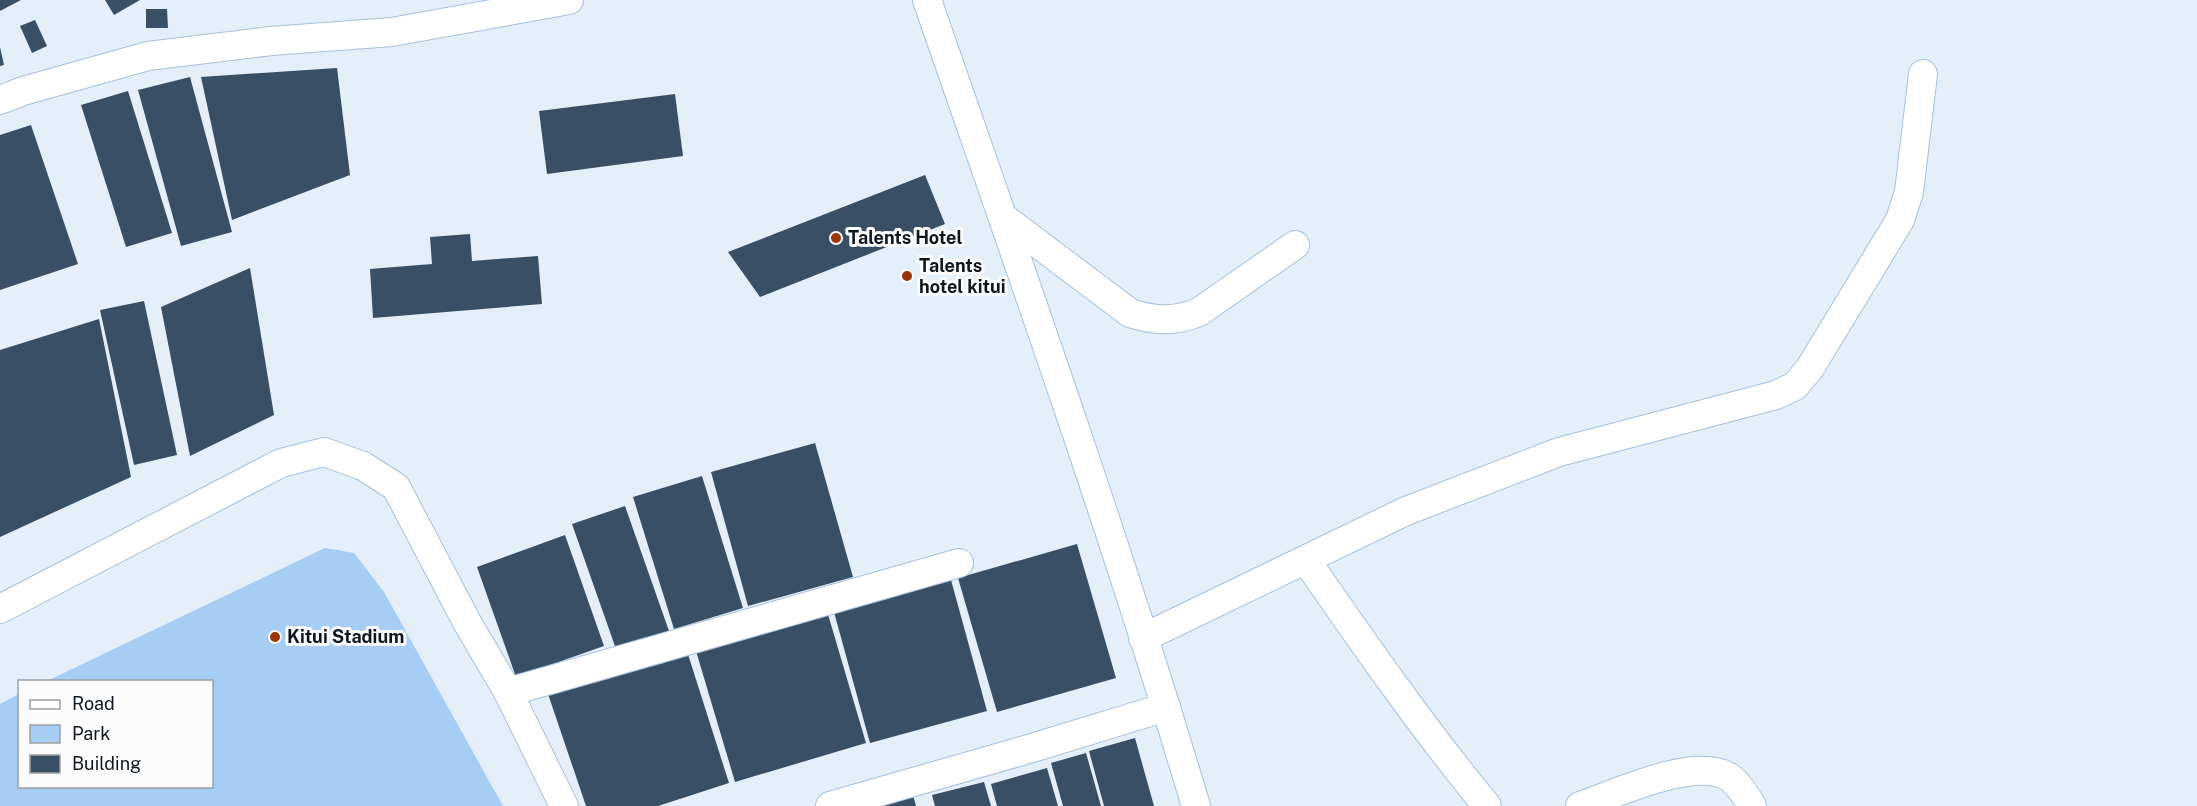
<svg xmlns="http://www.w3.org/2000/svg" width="2197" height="806" viewBox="0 0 2197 806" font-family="'Public Sans',sans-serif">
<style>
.green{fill:#a6cdf4}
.building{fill:#394f65}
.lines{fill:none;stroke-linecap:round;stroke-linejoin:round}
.minor-casing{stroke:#a7c0da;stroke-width:30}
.minor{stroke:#fff;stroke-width:28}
.poi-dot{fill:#993409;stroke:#fbfbfb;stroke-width:2}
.labels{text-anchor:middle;stroke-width:6;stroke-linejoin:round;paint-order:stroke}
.poi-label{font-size:18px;font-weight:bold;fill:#0e1720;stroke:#fbfbfb;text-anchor:start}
</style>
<rect width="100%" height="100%" fill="#e4effa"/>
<path class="green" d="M325 548 354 553 384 592 503 806H0V704L19 694 20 786H212V682L47 681Z"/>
<g class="building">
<path d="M0 0H21L0 11Z"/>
<path d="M105 0H140L114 15Z"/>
<path d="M146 9H167L168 28H146Z"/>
<path d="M35 20 47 46 32 53 20 26Z"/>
<path d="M0 47 4 65 0 66Z"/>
<path d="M337 68 350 175 232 220 201 77Z"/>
<path d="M190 77 232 232 181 246 138 90Z"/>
<path d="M128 91 172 233 126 247 81 105Z"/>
<path d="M675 94 683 156 547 174 539 111Z"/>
<path d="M31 125 78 264 0 290V135Z"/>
<path d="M925 175 945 224 760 297 728 252Z"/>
<path d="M470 234 472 261 538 256 542 304 373 318 370 269 432 264 430 237Z"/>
<path d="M250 268 274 415 190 456 161 307Z"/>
<path d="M144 301 177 455 134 465 100 310Z"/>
<path d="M99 319 131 477 0 537V350Z"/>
<path d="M815 443 853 577 748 606 711 472Z"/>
<path d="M702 476 743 608 674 629 633 497Z"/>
<path d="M625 506 669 631 616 649 572 524Z"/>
<path d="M565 535 604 646 516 677 477 567Z"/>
<path d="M1077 544 1116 678 997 712 958 578Z"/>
<path d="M951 580 987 711 870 743 834 612Z"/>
<path d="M827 611 866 743 735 782 696 651Z"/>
<path d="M685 645 729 783 658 806H586L546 688Z"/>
<path d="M1135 738 1154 806H1104L1089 751Z"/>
<path d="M1086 753 1101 806H1063L1051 763Z"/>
<path d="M1047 768 1058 806H997L991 784Z"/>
<path d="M984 782 991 806H935L932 795Z"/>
<path d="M913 795 916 806H879Z"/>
</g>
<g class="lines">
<defs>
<g id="minor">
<path d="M927 0C1020 268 1115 535 1196 806"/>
<path d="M0 100 23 91 148 56 271 41 392 32 569 0"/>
<path d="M1004 218 1130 313C1154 321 1175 322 1199 312L1295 245"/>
<path d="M1306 560C1364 644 1422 727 1487 806"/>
<path d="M0 609 281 463 324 452 363 466 396 487 468 624 508 692 564 806"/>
<path d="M1143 638 1406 511 1559 452 1776 395 1795 386 1810 368 1900 220 1909 192 1923 74"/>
<path d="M508 692 959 563"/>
<path d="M830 806 1032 748 1166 707"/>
<path d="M1580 806C1616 794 1694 756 1729 777 1739 784 1746 796 1752 806"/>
</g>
</defs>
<use href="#minor" class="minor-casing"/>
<use href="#minor" class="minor"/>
</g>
<g class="poi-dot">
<circle cx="836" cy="238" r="6"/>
<circle cx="907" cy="276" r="6"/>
<circle cx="275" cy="637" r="6"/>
</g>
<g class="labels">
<g class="poi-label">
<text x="848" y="244">Talents Hotel</text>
<text x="919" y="272">Talents<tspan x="919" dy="21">hotel kitui</tspan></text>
<text x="287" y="643">Kitui Stadium</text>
</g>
</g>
<rect x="18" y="680" width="195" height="108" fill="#fbfbfb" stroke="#9ca0a3" stroke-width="1.5"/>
<rect x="30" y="700" width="30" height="9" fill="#ffffff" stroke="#9ca0a3" stroke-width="1.5"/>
<text x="72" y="710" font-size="18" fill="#0e1720">Road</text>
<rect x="30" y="725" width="30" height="18" fill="#a6cdf4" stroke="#9ca0a3" stroke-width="1.5"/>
<text x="72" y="740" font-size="18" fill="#0e1720">Park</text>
<rect x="30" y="755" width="30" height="18" fill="#394f65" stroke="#9ca0a3" stroke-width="1.5"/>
<text x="72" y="770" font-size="18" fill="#0e1720">Building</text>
</svg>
